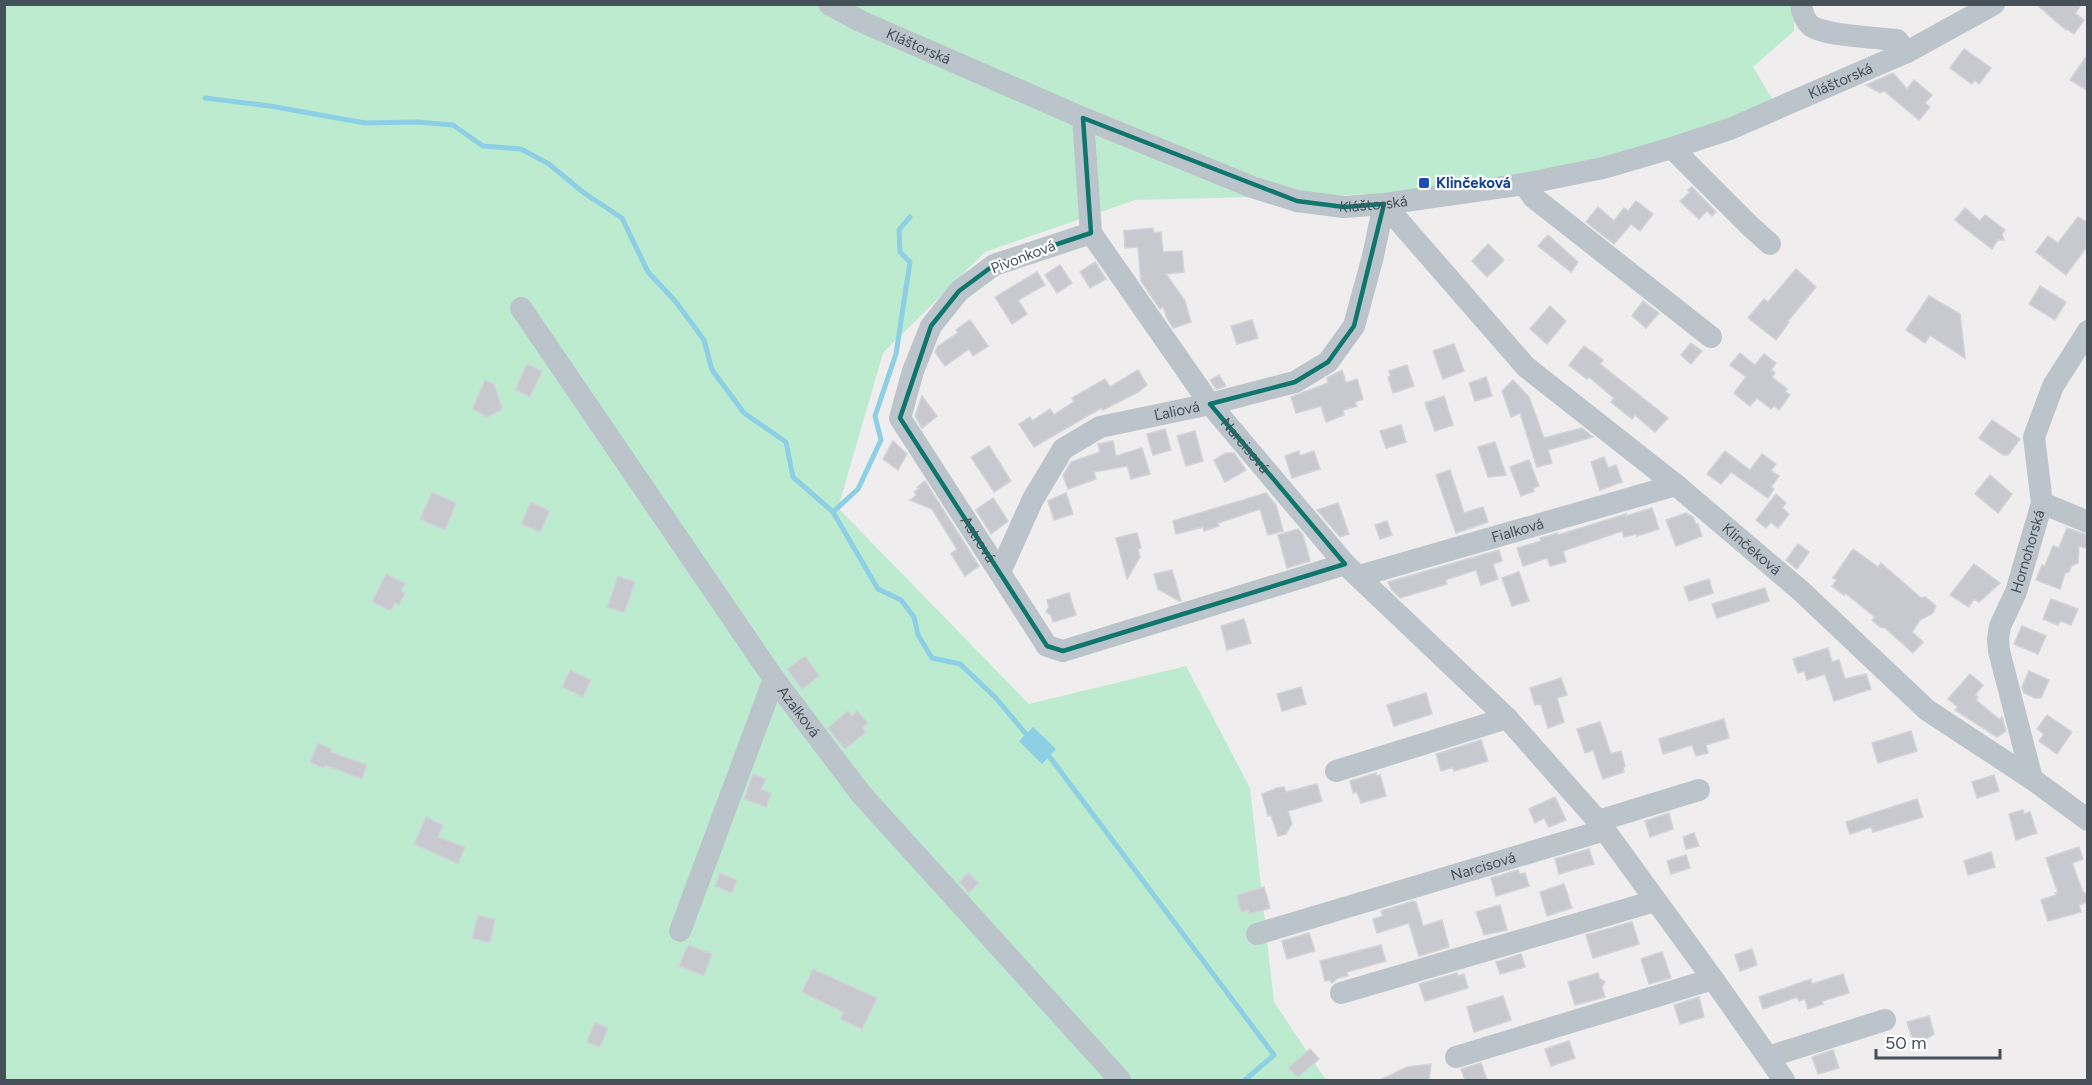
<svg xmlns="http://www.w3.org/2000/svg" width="2092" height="1085" viewBox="0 0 2092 1085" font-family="Figtree,sans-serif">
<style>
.green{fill:#bdebd0}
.water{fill:#8dd0e5}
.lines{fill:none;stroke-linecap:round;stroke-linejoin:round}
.stream{stroke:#8dd0e5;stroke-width:5}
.building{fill:#c7c9cf;stroke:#d1d3d8;stroke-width:1.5}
.minor{stroke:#bcc4cb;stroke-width:22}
.marked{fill:none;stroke:#0f766e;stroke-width:4.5;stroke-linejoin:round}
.transit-dot{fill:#1a4fb4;stroke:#fff;stroke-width:2}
.labels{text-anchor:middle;stroke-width:4.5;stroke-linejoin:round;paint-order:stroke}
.street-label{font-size:15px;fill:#465059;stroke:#fff}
.transit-label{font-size:15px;font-weight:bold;fill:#164399;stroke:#fff;text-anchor:start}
</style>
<rect width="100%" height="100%" fill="#efeded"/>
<path class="green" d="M5 5H1794V31L1753 67 1773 100 1661 146 1459 192 1135 200 985 252 883 353 838 508 1029 704 1186 666 1250 788 1274 1002 1326 1080H5Z"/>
<path class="water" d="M1033 727 1056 749 1042 764 1019 741Z"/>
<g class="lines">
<g class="stream">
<path d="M205 98 270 106 365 123 417 122 453 125 483 146 521 149 549 164 584 193 622 218 648 272 676 302 704 340 712 370 744 413 786 442 793 477 833 512 878 589 901 600 914 617 918 635 932 658 960 664 995 697 1026 734"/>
<path d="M833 512 858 489 881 440 875 416 896 354 910 262 900 252 899 230 910 217"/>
<path d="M1049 756 1274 1055 1245 1080"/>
</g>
</g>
<g class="building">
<path d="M2036 4H2082L2075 13 2084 20 2074 34 2067 29 2066 30Z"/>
<path d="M1964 49 1991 68 1979 84 1975 80 1972 84 1950 68Z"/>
<path d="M2088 54V91L2070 80Z"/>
<path d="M1893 73 1907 89 1914 80 1932 95 1925 103 1930 107 1919 120 1884 91 1880 93 1866 85Z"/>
<path d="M1692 187 1716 212 1712 216 1707 211 1699 219 1680 201 1690 192 1688 190Z"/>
<path d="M1636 201 1653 214 1640 231 1631 224 1614 244 1586 222 1598 207 1614 221 1624 208 1628 211Z"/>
<path d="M1965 208 1980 221 1985 215 2005 230 2002 234 2004 240H1998L1992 249 1971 233 1955 220Z"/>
<path d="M2078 217 2088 223V245L2066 275 2036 252 2048 236 2058 243Z"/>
<path d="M1153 228 1154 233 1161 232 1163 252 1182 251 1184 272 1166 274 1185 301 1191 322 1173 328 1167 318 1163 307 1160 309 1141 281 1138 247 1125 248 1124 231Z"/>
<path d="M1548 235 1578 262 1571 272 1538 246Z"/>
<path d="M1488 244 1504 260 1487 277 1472 261Z"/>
<path d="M1095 262 1106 279 1090 288 1080 272Z"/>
<path d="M1060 265 1072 283 1057 293 1045 275Z"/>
<path d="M1796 269 1816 287 1788 321 1789 322 1776 340 1748 318 1764 299 1768 302Z"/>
<path d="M1037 272 1045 285 1018 300 1027 314 1012 324 995 297Z"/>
<path d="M2040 286 2066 302 2055 320 2029 304Z"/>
<path d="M1929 296 1960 314 1965 358 1930 335 1925 343 1906 330Z"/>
<path d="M1643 301 1659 313 1646 328 1632 316Z"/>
<path d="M1550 306 1566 321 1547 344 1530 329Z"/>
<path d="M970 320 988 346 973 356 969 349 945 366 935 352 938 346 958 333 956 330Z"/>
<path d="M1252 320 1258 338 1237 344 1231 326Z"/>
<path d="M1691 343 1702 351 1691 364 1681 355Z"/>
<path d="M1454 344 1464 371 1443 379 1433 351Z"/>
<path d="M1584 346 1603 360 1600 364 1668 418 1655 432 1635 415 1632 419 1611 402 1614 398 1589 377 1587 379 1569 365Z"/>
<path d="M1740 353 1755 365 1764 354 1776 363 1771 370 1775 373 1772 377 1787 389 1785 392 1790 395 1779 410 1774 406 1771 409 1757 398 1750 406 1734 393 1746 377 1730 365Z"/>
<path d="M527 364 542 371 530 397 515 390Z"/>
<path d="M1407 365 1414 386 1393 393 1388 377 1391 376 1389 371Z"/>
<path d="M1138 370 1147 385 1138 392 1103 410 1101 408 1034 447 1019 424 1030 417 1032 421 1050 409 1054 415 1074 402 1072 398 1105 379 1110 387Z"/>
<path d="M1342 370 1346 383 1357 379 1363 399 1355 402 1357 406 1343 410 1344 415 1326 422 1321 406 1296 413 1291 397 1328 383 1327 378Z"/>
<path d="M1219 375 1226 386 1216 389 1210 380Z"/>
<path d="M1486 377 1492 396 1475 401 1469 383Z"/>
<path d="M485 380 494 384 502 407 500 411 487 417 472 409Z"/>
<path d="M1513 380 1529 397 1544 438 1582 428 1593 437 1548 450 1552 463 1537 467 1520 413 1511 417 1502 391Z"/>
<path d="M922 396 937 416 922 428 915 416Z"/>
<path d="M1444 396 1453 425 1435 431 1425 403Z"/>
<path d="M1992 420 2020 439 2008 455H2003L1979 438Z"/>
<path d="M1401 425 1406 442 1386 448 1380 431Z"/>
<path d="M1165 429 1171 450 1153 455 1147 434Z"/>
<path d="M1195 431 1203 461 1186 466 1177 436Z"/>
<path d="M893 441 907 454 898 470 883 459Z"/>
<path d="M1113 441 1116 456 1142 448 1150 474 1131 479 1127 466 1094 472 1096 479 1068 489 1063 475 1071 462 1100 452 1098 444Z"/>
<path d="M1495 442 1506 475 1488 477 1478 447Z"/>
<path d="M989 446 1011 481 994 492 971 457Z"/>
<path d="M1299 451 1300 456 1314 451 1320 469 1292 478 1285 456Z"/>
<path d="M1725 451 1750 470 1762 454 1776 464 1771 471 1779 476 1771 487 1774 489 1768 498 1731 472 1721 484 1707 474Z"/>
<path d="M1226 453H1234L1246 470 1225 482 1214 460Z"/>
<path d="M1604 457 1608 468 1616 465 1622 482 1600 490 1591 462Z"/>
<path d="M1529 460 1539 486 1533 488 1534 491 1521 496 1510 467Z"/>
<path d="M1450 470 1464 513 1483 507 1488 522 1456 533 1436 475Z"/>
<path d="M1990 475 2012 494 1998 513 1975 494Z"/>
<path d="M925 481 979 566 965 576 951 554 957 549 932 509 910 500 917 495 914 492 919 489 917 487Z"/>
<path d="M432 492 456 503 445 530 420 519Z"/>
<path d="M1066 493 1073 514 1054 520 1048 501Z"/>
<path d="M1266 493 1276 505 1283 531 1268 535 1260 509 1218 523 1219 526 1204 531 1203 527 1176 534 1173 521Z"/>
<path d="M1776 494 1786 503 1782 508 1789 514 1778 528 1771 522 1766 528 1756 520Z"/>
<path d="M993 498 1008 521 991 534 976 510Z"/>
<path d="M531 502 550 511 540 532 521 524Z"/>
<path d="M1338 503 1349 534 1340 537 1317 510Z"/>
<path d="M1652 508 1659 529 1637 536 1636 534 1624 537 1622 531 1563 551 1566 561 1565 562 1550 566 1547 558 1523 566 1517 548 1541 541 1540 538 1558 533V535L1626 514V516Z"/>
<path d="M1686 513 1693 517 1696 524H1698L1702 536 1676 546 1666 520Z"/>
<path d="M1387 521 1392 535 1380 539 1375 525Z"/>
<path d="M2067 528 2088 535V549L2079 546 2078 563 2071 566 2069 572 2065 573 2060 589 2036 580 2042 565 2045 566 2053 546 2059 548Z"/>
<path d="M1298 529 1303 535 1310 561 1287 568 1278 535Z"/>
<path d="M1137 533 1141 548 1138 549 1140 557 1127 579 1116 538Z"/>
<path d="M1798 544 1809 552 1797 569 1786 560Z"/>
<path d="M1853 549 1878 567 1881 563 1921 598 1925 597 1936 606 1933 613 1920 620 1912 632 1923 642 1913 653 1885 628 1880 627 1872 620 1875 617 1845 593 1844 595 1832 586 1837 580 1833 578Z"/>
<path d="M1499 550 1502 561 1493 564 1498 579 1481 585 1476 570 1445 580 1447 584 1400 598 1391 589 1388 582Z"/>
<path d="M1974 564 2000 583 1979 602 1974 599 1969 607 1950 595Z"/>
<path d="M1172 570 1181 601H1179L1158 589 1154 574Z"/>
<path d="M1519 572 1529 601 1512 606 1502 578Z"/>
<path d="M386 574 405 583 401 591 405 593 399 605 395 603 391 611 372 602Z"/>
<path d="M618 576 635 582 624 613 607 607Z"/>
<path d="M1709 579 1713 593 1689 601 1684 587Z"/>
<path d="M1765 588 1769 601 1717 618 1712 604Z"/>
<path d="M1069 593 1076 615 1053 622 1051 615 1046 612 1049 607 1047 600Z"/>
<path d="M2051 599 2078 609 2071 625 2061 621 2058 625 2043 619Z"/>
<path d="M1244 619 1251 643 1227 650 1221 626Z"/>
<path d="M2022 626 2046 636 2038 654 2014 644Z"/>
<path d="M1828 648 1832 662 1839 660 1845 679 1866 674 1871 689 1834 701 1825 674 1807 680 1804 671 1798 673 1793 659Z"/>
<path d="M805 656 819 676 802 689 787 669Z"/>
<path d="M570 670 591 680 583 697 562 687Z"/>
<path d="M2029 671 2049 680 2041 698H2035L2024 693 2022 687Z"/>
<path d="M1970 674 1983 685 1975 695 1978 697 1976 700 1999 719 2002 717 2006 731 1997 737 1955 710 1958 707 1948 699Z"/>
<path d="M1561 678 1567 695 1557 698 1564 722 1548 728 1541 704 1535 705 1530 688Z"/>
<path d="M1301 687 1306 704 1282 711 1277 694Z"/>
<path d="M1426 693 1432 714 1394 726 1387 705Z"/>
<path d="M848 711 852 716 857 711 868 723 863 728 866 732 845 749 828 728Z"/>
<path d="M2047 715 2072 732 2057 754 2039 741 2044 734 2037 729Z"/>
<path d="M1724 719 1729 738 1706 745 1708 753 1696 756 1692 745 1663 754 1659 739Z"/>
<path d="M1600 722 1611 754 1621 751 1625 766 1623 767 1624 772 1603 779 1593 750 1585 753 1577 729Z"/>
<path d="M1911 731 1917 751 1878 763 1872 743Z"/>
<path d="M1481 740 1488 761 1454 771 1453 767 1441 771 1436 754Z"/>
<path d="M318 743 332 749 331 752 367 765 362 779 325 765 324 768 310 762Z"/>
<path d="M1376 773 1377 776 1380 775 1386 796 1361 803 1357 792 1353 793 1350 781Z"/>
<path d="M753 774 766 779 761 790 771 793 766 807 744 799Z"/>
<path d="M1994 775 1999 791 1977 798 1972 782Z"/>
<path d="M1317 784 1322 801 1288 811 1292 824 1286 834 1278 836 1271 815 1268 816 1262 794 1277 788 1284 787 1286 792Z"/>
<path d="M1555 797 1566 820 1549 827 1544 818 1535 823 1529 809Z"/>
<path d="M1917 799 1923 817 1873 832 1871 827 1850 834 1846 822Z"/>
<path d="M2023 810 2024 814 2030 812 2037 833 2016 840 2009 814Z"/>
<path d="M1669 813 1673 829 1650 837 1645 821Z"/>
<path d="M426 817 443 825 438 837 465 847 458 864 414 844Z"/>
<path d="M1694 833 1699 846 1686 849 1683 837Z"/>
<path d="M2079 847 2083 859 2072 863 2083 892 2088 895V902L2079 905 2081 912 2048 921 2041 900 2056 895 2055 893H2058L2046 858Z"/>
<path d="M1589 849 1594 864 1559 874 1555 859Z"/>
<path d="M1991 852 1995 867 1968 875 1964 861Z"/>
<path d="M1686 855 1690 868 1671 874 1667 861Z"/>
<path d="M1518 870 1520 874 1525 873 1529 886 1496 896 1491 878Z"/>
<path d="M720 873 737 880 732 893 715 886Z"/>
<path d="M968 873 979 883 969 893 959 882Z"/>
<path d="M1564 884 1572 908 1547 916 1540 892Z"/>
<path d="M1264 887 1270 908 1249 914 1248 910 1241 912 1237 895Z"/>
<path d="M1413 901 1416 902 1423 926 1442 920 1449 947 1419 956 1409 923 1377 933 1373 919 1383 916 1381 911Z"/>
<path d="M1500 905 1507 930 1484 935 1476 912Z"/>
<path d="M478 915 495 919 490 943 472 938Z"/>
<path d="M1632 922 1639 944 1593 958 1586 935Z"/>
<path d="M1309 933 1315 951 1287 959 1282 941Z"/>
<path d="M688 945 712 954 704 976 679 966Z"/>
<path d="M1381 945 1386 961 1347 972 1348 976 1338 978 1332 983 1329 980 1325 981 1320 961Z"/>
<path d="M1752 949 1757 965 1740 971 1735 955Z"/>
<path d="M1662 952 1671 978 1649 984 1641 959Z"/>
<path d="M1521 954 1525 967 1500 974 1496 962Z"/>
<path d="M813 969 877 998 862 1029 840 1019 843 1012 802 992Z"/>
<path d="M1457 973 1458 976 1464 974 1468 988 1425 1001 1419 984Z"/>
<path d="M1598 973 1600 979 1605 982 1602 987 1605 997 1575 1005 1568 982Z"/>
<path d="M1843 974 1849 993 1822 1001 1823 1004 1808 1009 1805 999 1799 1001 1797 997 1763 1009 1759 997 1811 979 1812 984Z"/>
<path d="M1503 996 1511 1020 1474 1032 1467 1007Z"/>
<path d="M1699 997 1704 1017 1680 1024 1674 1005Z"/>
<path d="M1929 1016 1934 1034 1926 1039 1923 1038 1913 1041 1907 1022Z"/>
<path d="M595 1022 608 1028 600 1047 587 1042Z"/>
<path d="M1569 1041 1575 1058 1551 1066 1545 1049Z"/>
<path d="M1310 1049 1319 1059 1298 1077 1288 1068Z"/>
<path d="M1833 1050 1839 1068 1818 1074 1812 1057Z"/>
<path d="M1481 1063 1487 1080H1465L1461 1069Z"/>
<path d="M1431 1064 1429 1080H1380L1407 1067Z"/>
</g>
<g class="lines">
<g class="minor">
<path id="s1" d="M829 4 860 21 1083 118 1252 187 1297 201 1344 207 1384 204 1524 184 1603 168 1672 148 1730 129 1907 52 1994 4"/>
<path d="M1801 4C1802 13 1804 20 1811 26 1826 36 1878 38 1897 40L1907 52"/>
<path id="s2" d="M1083 118 1091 233 1210 404 1345 564 1507 718 1598 821 1713 979 1784 1080"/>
<path d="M1672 148 1750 226 1770 244"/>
<path d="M1524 184 1533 197 1711 337"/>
<path id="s3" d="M1384 204 1526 367 1676 485 1800 590 1927 710 2032 779 2088 820"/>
<path id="s4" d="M1091 233 994 265 959 291 931 326 913 371 900 418 1047 646 1063 651 1345 564"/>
<path id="s5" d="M521 308 774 679 861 794 1120 1080"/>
<path d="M2042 503 2088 522"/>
<path id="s6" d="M1000 572 1033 499 1063 449 1100 427 1210 404 1295 382 1328 362 1354 326 1373 256 1384 204"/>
<path id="s7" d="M1359 576 1676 485"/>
<path d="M1336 771 1507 718"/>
<path id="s8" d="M2032 779 1999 651 1998 639 2000 626 2016 592 2042 503 2034 437 2053 386 2088 331"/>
<path d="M1598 821 1699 790"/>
<path d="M680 931 774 679"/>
<path id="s9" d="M1257 934 1605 830"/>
<path d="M1341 993 1655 901"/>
<path d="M1456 1057 1713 979"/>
<path d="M1768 1057 1885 1020"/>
</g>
</g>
<path class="marked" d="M1083 118 1297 201 1344 207 1384 204 1354 326 1328 362 1295 382 1210 404 1345 564 1063 651 1047 646 900 418 931 326 959 291 994 265 1091 233Z"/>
<rect class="transit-dot" x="1418" y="177" width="12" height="12" rx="3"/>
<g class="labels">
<g class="street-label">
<text dy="5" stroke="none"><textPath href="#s1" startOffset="99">Kláštorská</textPath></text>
<text dy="5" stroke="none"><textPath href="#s1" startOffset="1071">Kláštorská</textPath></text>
<text dy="5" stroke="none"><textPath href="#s1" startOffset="585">Kláštorská</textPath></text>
<text transform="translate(1023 257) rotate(-21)" y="5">Pivonková</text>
<text dy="5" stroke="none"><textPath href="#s6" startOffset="260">Ľaliová</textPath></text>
<text dy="5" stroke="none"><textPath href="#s2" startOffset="378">Narcisová</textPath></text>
<text dy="5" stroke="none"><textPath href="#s7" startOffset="165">Fialková</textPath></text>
<text dy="5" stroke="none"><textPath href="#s4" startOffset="432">Astrová</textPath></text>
<text dy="5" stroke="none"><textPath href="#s3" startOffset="506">Klinčeková</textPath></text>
<text dy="5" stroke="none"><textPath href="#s8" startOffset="237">Hornohorská</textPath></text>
<text dy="5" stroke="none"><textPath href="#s5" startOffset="490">Azalková</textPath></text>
<text dy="5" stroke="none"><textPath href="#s9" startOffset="236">Narcisová</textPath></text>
</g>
<g class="transit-label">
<text x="1436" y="188">Klinčeková</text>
</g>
</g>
<rect width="2092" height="1085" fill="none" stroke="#465059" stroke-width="12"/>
<path d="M1876 1049v9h124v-9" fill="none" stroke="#465059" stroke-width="3"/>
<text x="1885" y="1049" font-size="18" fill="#465059" stroke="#ffffff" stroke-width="4.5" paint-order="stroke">50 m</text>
</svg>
